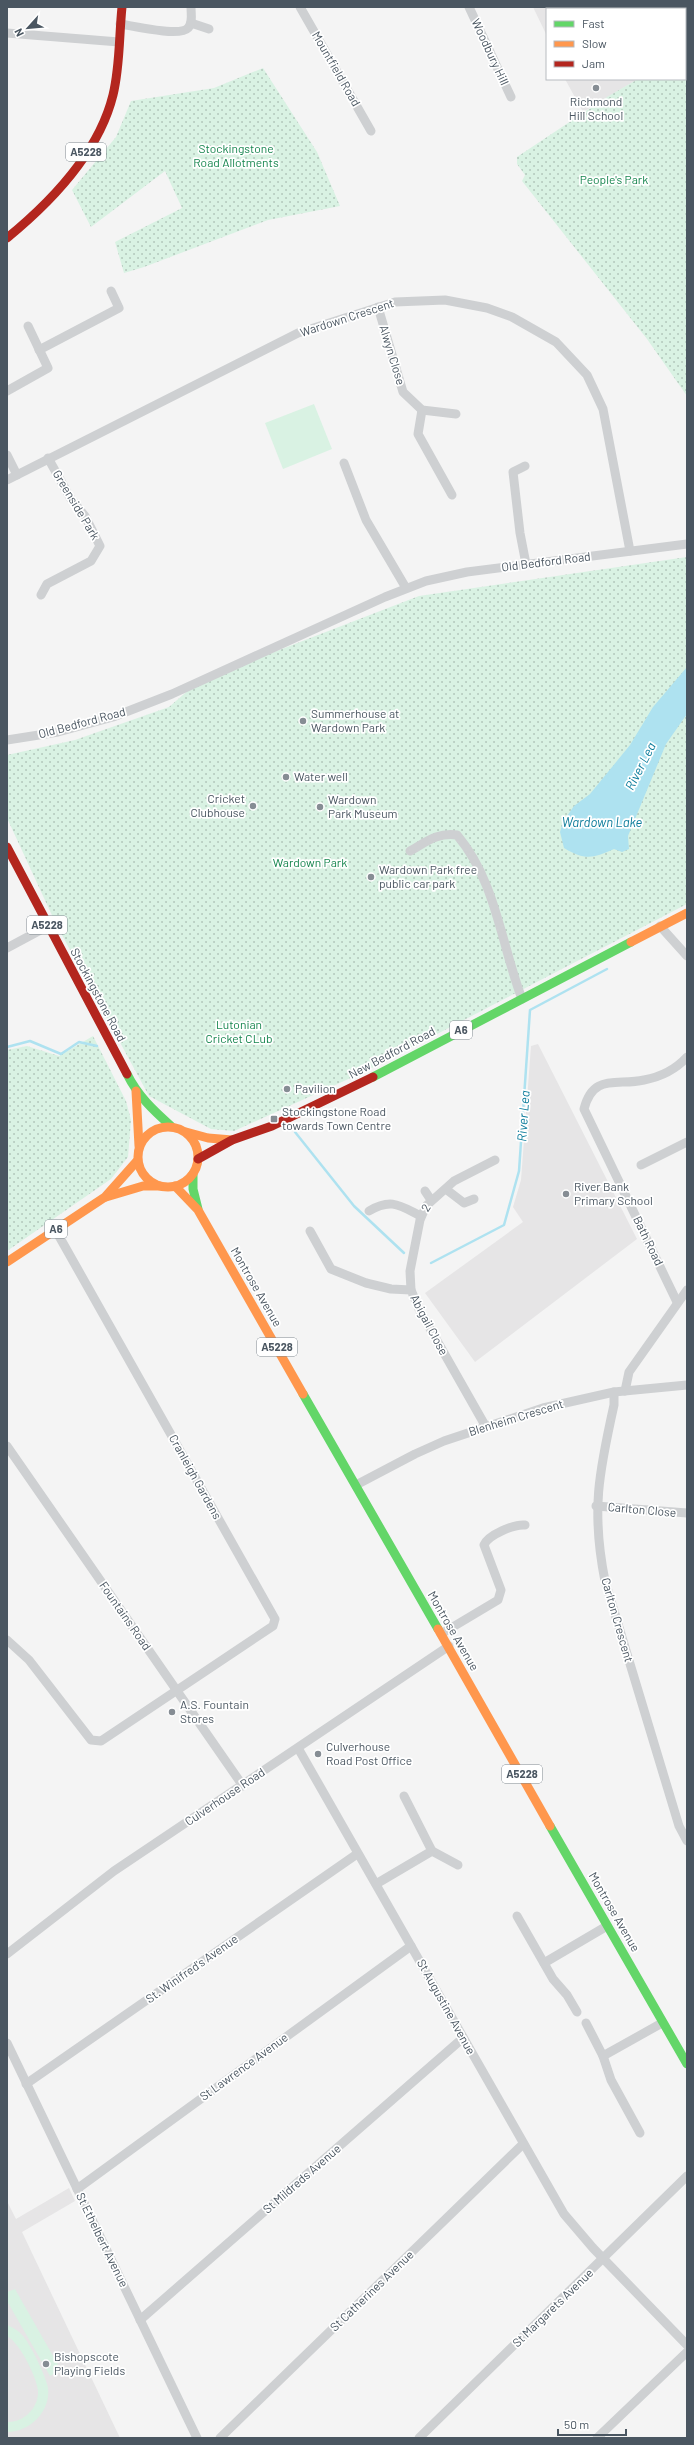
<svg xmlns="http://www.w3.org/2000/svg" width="694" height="2445" viewBox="0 0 694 2445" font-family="Barlow,sans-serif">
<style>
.education{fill:#e6e5e6}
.grass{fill:#d9f2e3}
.park{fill:url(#park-dots)}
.water{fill:#aee2f0}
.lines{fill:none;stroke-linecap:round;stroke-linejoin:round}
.stream{stroke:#aee2f0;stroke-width:2.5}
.street{stroke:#ced0d2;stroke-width:9}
.fast{stroke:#63d668;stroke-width:9}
.slow{stroke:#ff974d;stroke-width:9}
.jam{stroke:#b3261e;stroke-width:9}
.poi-dot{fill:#868d94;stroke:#fff;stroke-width:1.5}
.labels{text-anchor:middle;stroke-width:3.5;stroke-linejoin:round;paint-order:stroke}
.shield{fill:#fff;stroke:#808990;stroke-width:1}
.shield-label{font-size:11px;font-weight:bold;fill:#4a5661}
.street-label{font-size:12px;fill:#4a5661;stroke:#fff}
.poi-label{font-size:12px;fill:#4a5661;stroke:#fff;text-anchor:start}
.park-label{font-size:12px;fill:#17864f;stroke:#fff}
.water-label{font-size:13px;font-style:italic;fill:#0c7c9b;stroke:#fff}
</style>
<defs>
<pattern id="park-dots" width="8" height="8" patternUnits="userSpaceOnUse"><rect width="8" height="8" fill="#d9f2e3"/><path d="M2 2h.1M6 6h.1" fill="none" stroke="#b2c7bb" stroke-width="1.8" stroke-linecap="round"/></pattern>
</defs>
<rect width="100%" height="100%" fill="#f4f4f4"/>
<g class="education">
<path d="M533 7H658L659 9H547V36Z"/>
<path d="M565 79H638L583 112Z"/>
<path d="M538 1044 637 1239 475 1362 425 1293 523 1222 513 1207 521 1180 531 1046Z"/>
<path d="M69 2188 75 2201 22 2232 120 2438H7V2201L16 2219Z"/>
</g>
<g class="grass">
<path d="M314 404 332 449 283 469 265 423Z"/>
<path d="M15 2289 61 2370 50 2376 7 2301V2292Z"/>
<path d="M7 2325C12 2327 18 2330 22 2335 30 2343 46 2376 48 2388 51 2411 30 2432 7 2432V2422C24 2423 39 2407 38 2391 37 2377 19 2342 7 2336Z"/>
</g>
<g class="park">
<path d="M658 7H687V396L647 339 522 181 525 175 517 164V157L607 97 638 79H685V9H659Z"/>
<path d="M263 68 317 152 340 206 268 220 144 267 124 273 115 242 182 208 165 171 91 227 72 190 116 137 131 101 214 88Z"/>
<path d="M687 557V904L366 1071 234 1131 211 1129 149 1096 56 924 7 818V755L75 740 169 707 199 681 419 596Z"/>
<path d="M93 1036 126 1101 131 1120 128 1157 111 1179 7 1251V1050L27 1046 59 1056Z"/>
</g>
<path class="water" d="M687 667V714L666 744 628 836 629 849 622 852 614 849C593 858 586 861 564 848L560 832 563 822 574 806 590 794 630 745 653 707Z"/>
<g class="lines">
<g class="stream">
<path d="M7 1047 30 1041 61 1054 79 1042 97 1046"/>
<path d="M295 1132 354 1206 404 1253"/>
<path d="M431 1263 504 1225 519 1171 530 1010 607 969"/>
</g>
<g class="street">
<path d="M300 7 371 131"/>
<path d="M469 7 511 97"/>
<path d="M191 23 209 29"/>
<path d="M120 24C133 26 180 37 188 28 193 23 191 14 191 7"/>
<path d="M7 33 119 42"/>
<path d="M378 307 403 392 422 410 456 414"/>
<path d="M39 350 119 308 111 291"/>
<path d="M7 391 48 368 28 326"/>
<path d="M422 410 418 434 452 495"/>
<path d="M7 455 17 475"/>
<path d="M344 463 366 520 406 588"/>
<path d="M525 466 513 472 520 533 526 564"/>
<path d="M7 480 298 333 395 302 445 300 487 308 512 317 556 342 587 375 603 409 630 551"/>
<path d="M41 595 47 584 91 561 100 546 85 516 71 499 48 458"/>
<path d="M7 740 58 732 113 717 172 694 385 597 426 581 467 572 687 544"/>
<path d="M410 851C426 842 438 832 457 835 496 881 501 944 522 999"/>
<path d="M660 926 687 956"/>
<path d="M7 948 48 926"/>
<path d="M641 1165 687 1142"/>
<path d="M447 1190 464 1203 474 1199"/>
<path d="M425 1191 431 1200"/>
<path d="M369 1211C391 1198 399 1205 421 1216"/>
<path d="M310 1231 331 1269 366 1283 391 1289 411 1290 419 1309 486 1427"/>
<path d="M411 1290 410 1271 420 1220 426 1206 454 1181 495 1160"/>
<path d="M677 1302 584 1109C593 1073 617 1086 644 1080 660 1077 676 1069 687 1057"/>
<path d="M625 1391 629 1372 687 1290"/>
<path d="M614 1392V1405C599 1472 591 1511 605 1581L679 1826 687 1841"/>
<path d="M7 1446 243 1786"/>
<path d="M356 1485 415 1454 444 1441 543 1408 614 1392 687 1385"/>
<path d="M596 1506 687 1513"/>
<path d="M441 1634 498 1600 501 1590 484 1545C488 1535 514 1524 525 1525"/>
<path d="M7 1640 29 1660 91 1740 101 1741 273 1626 275 1619 55 1229"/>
<path d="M298 1748 564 2214 593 2248 687 2345"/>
<path d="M432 1851 458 1865"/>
<path d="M376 1884 432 1851 404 1796"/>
<path d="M517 1916 553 1979 567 1995 577 2012"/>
<path d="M7 1954 114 1871 449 1646"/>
<path d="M544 1963 607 1926"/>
<path d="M586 2023 603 2056 662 2023"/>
<path d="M7 2043 197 2438"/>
<path d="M603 2056 611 2080 640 2133"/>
<path d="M26 2084 357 1854"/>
<path d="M77 2189 411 1946"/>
<path d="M140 2320 463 2038"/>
<path d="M220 2438 523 2144"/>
<path d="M419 2438 687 2176"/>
<path d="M597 2438 687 2352"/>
</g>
<g class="fast">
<path d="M127 1074C138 1096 153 1110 171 1126"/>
<path d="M373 1077 631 942"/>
<path d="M193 1174V1189L198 1209"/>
<path d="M303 1394 438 1629"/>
<path d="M550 1826 687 2064"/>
</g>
<g class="slow">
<path d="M631 942 687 913"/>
<path d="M136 1091 139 1146"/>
<circle cx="168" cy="1157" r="30"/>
<path d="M186 1132 208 1138 232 1140"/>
<path d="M175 1186 198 1210 303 1394"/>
<path d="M106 1197 143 1186H159"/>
<path d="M7 1262 105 1197 137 1161"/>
<path d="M438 1629 550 1826"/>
</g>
<g class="jam">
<path d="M7 238C51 202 99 152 113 95 120 67 119 36 122 7"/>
<path d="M7 847 127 1074"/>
<path d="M198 1159 232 1140 272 1126 373 1077"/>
</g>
</g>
<g class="poi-dot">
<circle cx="596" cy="88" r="4"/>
<circle cx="303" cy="721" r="4"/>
<circle cx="286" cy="777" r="4"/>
<circle cx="253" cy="806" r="4"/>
<circle cx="320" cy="807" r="4"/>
<circle cx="371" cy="877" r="4"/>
<circle cx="287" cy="1089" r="4"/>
<rect x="270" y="1115" width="8" height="8" rx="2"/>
<circle cx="566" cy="1194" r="4"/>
<circle cx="172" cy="1712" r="4"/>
<circle cx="318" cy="1754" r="4"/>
<circle cx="46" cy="2364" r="4"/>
</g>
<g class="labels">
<g class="shield">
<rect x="66" y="143" width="40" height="18" rx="3"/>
<rect x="27" y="916" width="40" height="18" rx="3"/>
<rect x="450" y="1021" width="22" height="18" rx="3"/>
<rect x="45" y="1220" width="22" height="18" rx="3"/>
<rect x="257" y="1338" width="40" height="18" rx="3"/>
<rect x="502" y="1765" width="40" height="18" rx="3"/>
</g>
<g class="shield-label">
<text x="86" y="156">A5228</text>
<text x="47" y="929">A5228</text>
<text x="461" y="1034">A6</text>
<text x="56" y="1233">A6</text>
<text x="277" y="1351">A5228</text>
<text x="522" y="1778">A5228</text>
</g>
<g class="street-label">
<text transform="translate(490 52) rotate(65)" y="4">Woodbury Hill</text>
<text transform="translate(336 69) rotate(60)" y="4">Mountfield Road</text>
<text transform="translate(347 318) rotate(-18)" y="4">Wardown Crescent</text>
<text transform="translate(392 355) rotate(73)" y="4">Alwyn Close</text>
<text transform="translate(76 505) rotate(59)" y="4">Greenside Park</text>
<text transform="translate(546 562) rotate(-7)" y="4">Old Bedford Road</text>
<text transform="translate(82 723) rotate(-15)" y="4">Old Bedford Road</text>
<text transform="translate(98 995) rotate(62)" y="4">Stockingstone Road</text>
<text transform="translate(392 1053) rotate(-28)" y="4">New Bedford Road</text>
<text transform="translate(426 1208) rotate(-58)" y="4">2</text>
<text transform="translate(648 1241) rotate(64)" y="4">Bath Road</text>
<text transform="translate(256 1287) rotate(60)" y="4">Montrose Avenue</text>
<text transform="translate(429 1325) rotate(62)" y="4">Abigail Close</text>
<text transform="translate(516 1418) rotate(-17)" y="4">Blenheim Crescent</text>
<text transform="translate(195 1477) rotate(61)" y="4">Cranleigh Gardens</text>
<text transform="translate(642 1510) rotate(5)" y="4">Carlton Close</text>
<text transform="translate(125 1616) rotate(55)" y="4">Fountains Road</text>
<text transform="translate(617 1620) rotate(74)" y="4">Carlton Crescent</text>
<text transform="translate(453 1631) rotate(60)" y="4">Montrose Avenue</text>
<text transform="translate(225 1797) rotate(-34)" y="4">Culverhouse Road</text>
<text transform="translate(614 1912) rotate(60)" y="4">Montrose Avenue</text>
<text transform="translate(192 1969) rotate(-35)" y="4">St. Winifred's Avenue</text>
<text transform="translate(446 2007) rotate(61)" y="4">St Augustine Avenue</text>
<text transform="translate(244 2067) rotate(-36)" y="4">St Lawrence Avenue</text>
<text transform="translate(302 2179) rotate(-41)" y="4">St Mildreds Avenue</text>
<text transform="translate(102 2240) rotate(64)" y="4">St Ethelbert Avenue</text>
<text transform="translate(372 2291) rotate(-44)" y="4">St Catherines Avenue</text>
<text transform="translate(553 2308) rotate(-44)" y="4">St Margarets Avenue</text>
</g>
<g class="poi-label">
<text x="596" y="106" text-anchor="middle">Richmond<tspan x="596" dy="14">Hill School</tspan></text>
<text x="311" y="718">Summerhouse at<tspan x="311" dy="14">Wardown Park</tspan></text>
<text x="294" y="781">Water well</text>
<text x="245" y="803" text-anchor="end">Cricket<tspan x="245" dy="14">Clubhouse</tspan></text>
<text x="328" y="804">Wardown<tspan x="328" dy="14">Park Museum</tspan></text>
<text x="379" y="874">Wardown Park free<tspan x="379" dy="14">public car park</tspan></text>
<text x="295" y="1093">Pavilion</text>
<text x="282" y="1116">Stockingstone Road<tspan x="282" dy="14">towards Town Centre</tspan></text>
<text x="574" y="1191">River Bank<tspan x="574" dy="14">Primary School</tspan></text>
<text x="180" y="1709">A.S. Fountain<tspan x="180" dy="14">Stores</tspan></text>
<text x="326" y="1751">Culverhouse<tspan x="326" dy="14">Road Post Office</tspan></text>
<text x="54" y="2361">Bishopscote<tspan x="54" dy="14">Playing Fields</tspan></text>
</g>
<g class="park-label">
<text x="236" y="153">Stockingstone<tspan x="236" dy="14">Road Allotments</tspan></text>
<text x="614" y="184">People's Park</text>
<text x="310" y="867">Wardown Park</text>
<text x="239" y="1029">Lutonian<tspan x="239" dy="14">Cricket CLub</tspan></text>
</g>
<g class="water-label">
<text transform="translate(640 766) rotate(-63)" y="5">River Lea</text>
<text x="602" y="827">Wardown Lake</text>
<text transform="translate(523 1116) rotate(-86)" y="5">River Lea</text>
</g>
</g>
<rect width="694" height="2445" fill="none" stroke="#4a5661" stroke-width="16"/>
<rect x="546" y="8" width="140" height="72" fill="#ffffff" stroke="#b7bbc0"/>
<rect x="554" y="21" width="20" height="6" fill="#63d668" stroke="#b7bbc0"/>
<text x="582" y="28" font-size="12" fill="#4a5661">Fast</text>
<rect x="554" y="41" width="20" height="6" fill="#ff974d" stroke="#b7bbc0"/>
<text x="582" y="48" font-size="12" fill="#4a5661">Slow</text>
<rect x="554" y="61" width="20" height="6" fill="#b3261e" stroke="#b7bbc0"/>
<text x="582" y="68" font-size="12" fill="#4a5661">Jam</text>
<g transform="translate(28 28) rotate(243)" stroke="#ffffff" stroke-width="3" paint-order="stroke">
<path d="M0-3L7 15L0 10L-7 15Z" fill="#4a5661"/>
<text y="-6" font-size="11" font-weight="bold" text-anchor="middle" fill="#4a5661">N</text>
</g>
<path d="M558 2429v6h68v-6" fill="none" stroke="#4a5661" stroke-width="2"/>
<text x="564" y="2429" font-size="12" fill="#4a5661" stroke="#ffffff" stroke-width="3" paint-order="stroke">50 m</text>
</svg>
